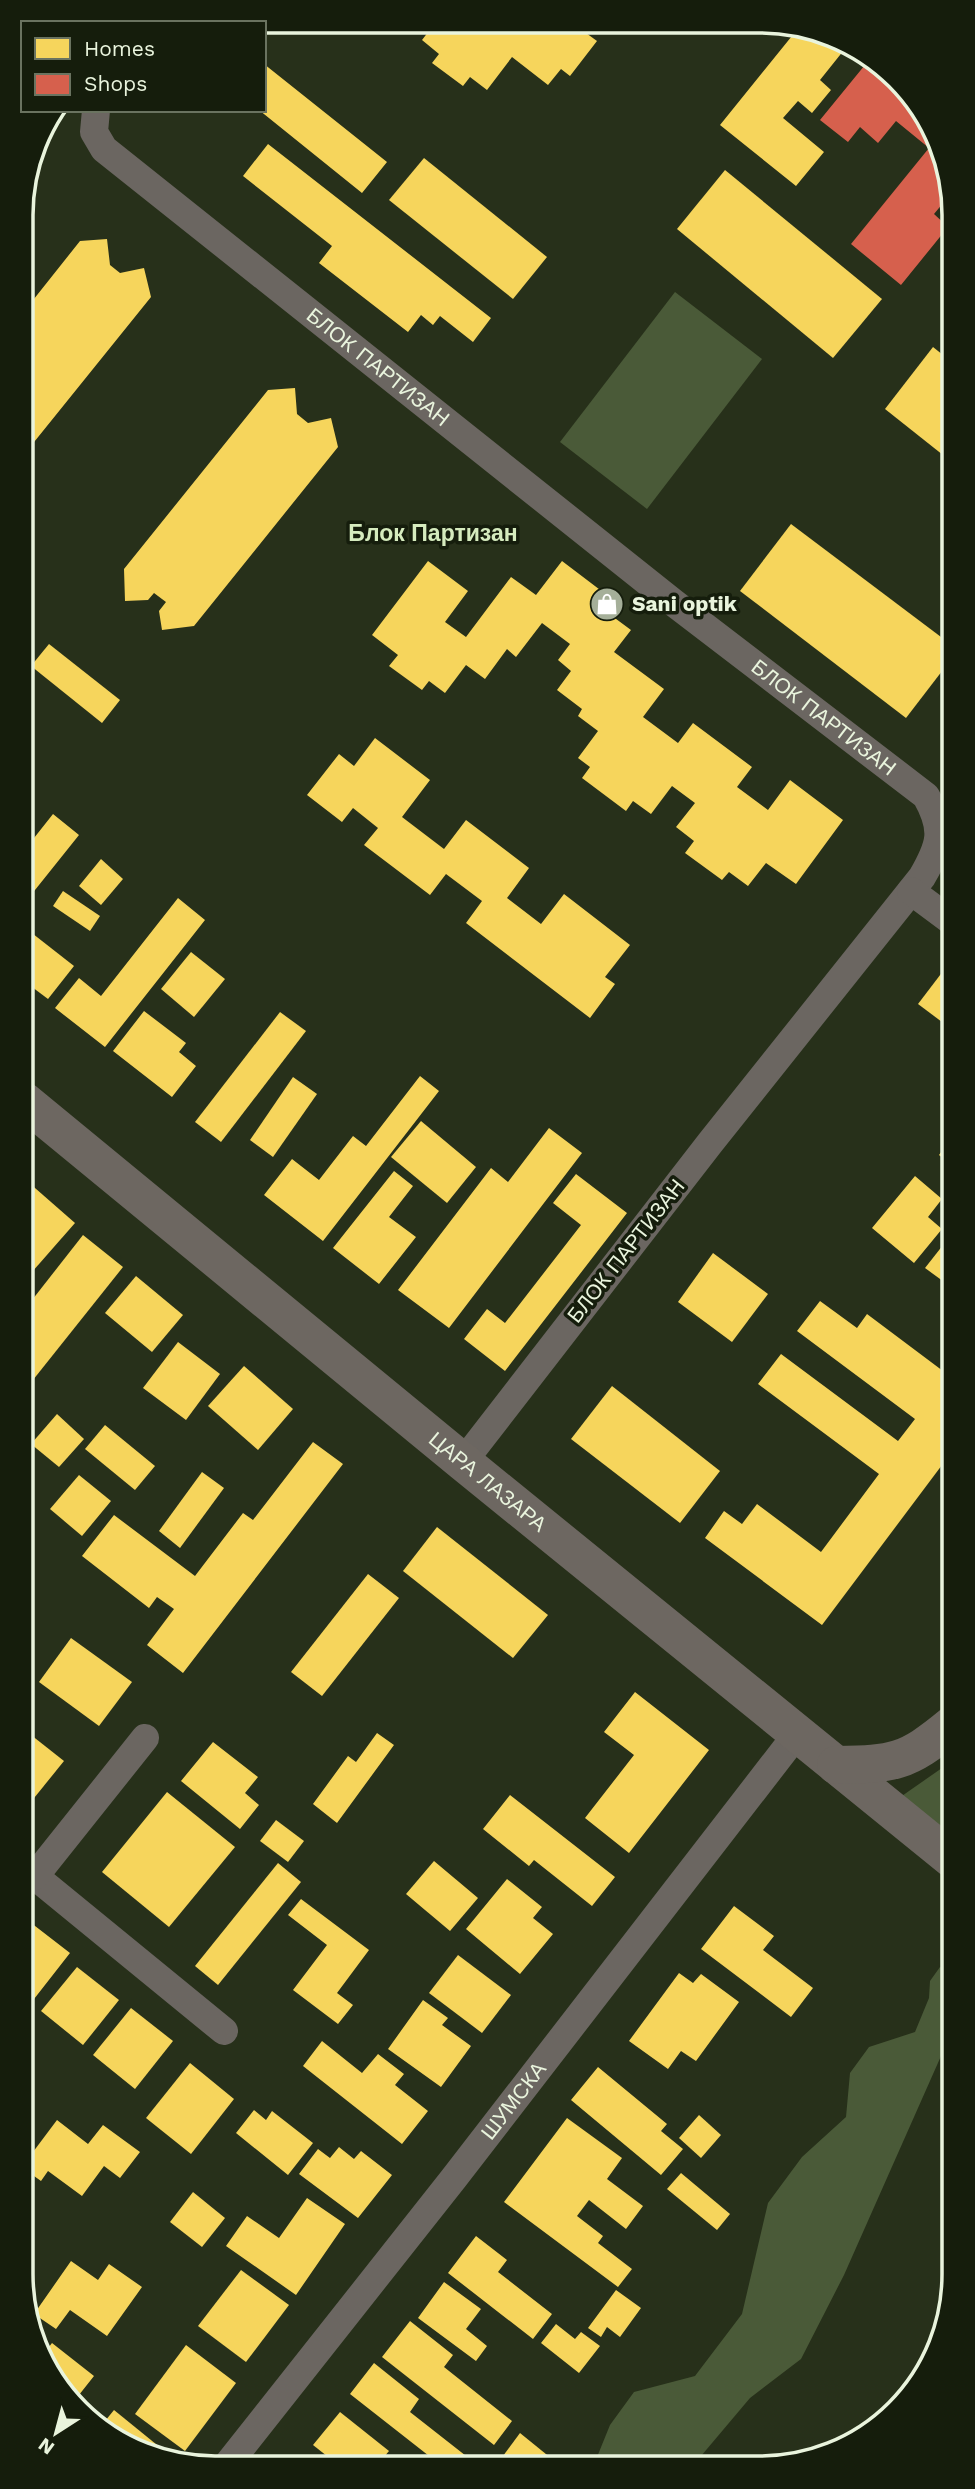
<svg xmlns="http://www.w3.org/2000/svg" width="975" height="2489" viewBox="0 0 975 2489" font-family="'Work Sans',sans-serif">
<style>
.green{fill:#4a5a38}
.homes{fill:#f6d55c}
.shops{fill:#d6604d}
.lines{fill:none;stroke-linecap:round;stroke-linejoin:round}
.street{stroke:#6b6661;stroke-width:28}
.secondary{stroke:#6d6761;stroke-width:38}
.labels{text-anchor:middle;stroke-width:7;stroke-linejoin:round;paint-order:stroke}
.street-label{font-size:21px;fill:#e9f4dd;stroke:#151d0c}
.poi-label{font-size:21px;font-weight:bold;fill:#e9f4dd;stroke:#151d0c;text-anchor:start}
.neighbourhood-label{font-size:23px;font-weight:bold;fill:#d5ebbe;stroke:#151d0c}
.rim{fill:none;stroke:#e9f4dd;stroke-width:3.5}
</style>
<rect width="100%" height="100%" fill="#27301a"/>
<g class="green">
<path d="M675 292 762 359 647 509 560 442Z"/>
<path d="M952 1761V1842L899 1798Z"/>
<path d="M940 1967 953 1971V2029L844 2275 801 2359 750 2398 696 2462H595L610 2425 634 2392 695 2376 742 2314 768 2203 802 2157 846 2117 850 2073 869 2047 915 2032 929 1998 930 1981Z"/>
</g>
<g class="homes">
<path d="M425 22 593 23 586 33 597 41 570 76 561 69 548 85 512 57 487 90 470 77 463 86 432 63 439 54 422 40 432 27Z"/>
<path d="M800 26 859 55 856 59 844 50 820 80 831 90 812 113 798 101 783 118 824 152 796 186 720 125Z"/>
<path d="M264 64 387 162 362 193 259 110H264Z"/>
<path d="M268 144 491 318 473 342 440 316 433 325 421 315 408 332 319 263 332 246 243 176Z"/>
<path d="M424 158 547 257 513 299 389 200Z"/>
<path d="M725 170 882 299 833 358 677 229Z"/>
<path d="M107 239 110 265 120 273 144 268 151 297 22 457V314L80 241Z"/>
<path d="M933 347 948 359V459L885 409Z"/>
<path d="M295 388 297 414 308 423 331 418 338 447 194 626 162 630 159 611 166 602 154 593 148 600 125 601 124 569 268 390Z"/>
<path d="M791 524 949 643V662L906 718 740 591Z"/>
<path d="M428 561 468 591 445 622 466 637 511 577 536 595 562 561 616 602 608 613 631 630 614 652 664 689 643 717 678 743 693 723 752 767 737 787 768 810 790 780 843 820 796 884 766 863 748 886 729 872 722 880 685 853 694 841 676 827 695 803 672 786 651 814 633 801 626 811 582 778 590 767 578 758 598 731 578 716 582 709 557 690 571 671 558 660 570 644 542 623 516 657 507 649 485 679 466 665 445 693 429 681 422 690 389 666 398 655 372 635Z"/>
<path d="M49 644 120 700 102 723 31 666Z"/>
<path d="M375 738 430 780 402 817 444 849 466 820 529 868 507 898 541 924 564 894 630 945 605 977 615 984 590 1018 466 923 482 901 446 874 430 895 364 845 378 828 353 808 342 822 307 795 339 754 354 766Z"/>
<path d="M53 814 79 835 23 905V829L34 838Z"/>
<path d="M101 859 123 879 101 905 79 886Z"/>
<path d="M63 891 100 916 90 931 53 906Z"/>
<path d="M178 898 205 920 105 1047 55 1008 79 978 101 996Z"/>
<path d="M28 930 74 966 48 999 24 981V936Z"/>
<path d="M191 952 225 979 194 1017 161 989Z"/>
<path d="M950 962V1028L918 1004Z"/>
<path d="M144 1011 186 1043 179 1052 196 1066 172 1097 113 1051Z"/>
<path d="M280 1012 306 1031 221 1142 195 1122Z"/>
<path d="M420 1076 439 1091 323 1241 264 1195 292 1159 319 1180 353 1136 366 1146Z"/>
<path d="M293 1077 317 1094 273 1157 250 1140Z"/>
<path d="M421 1121 476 1167 447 1203 391 1157Z"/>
<path d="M549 1128 582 1153 449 1328 398 1290 491 1168 508 1182Z"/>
<path d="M950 1140V1164L939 1155Z"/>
<path d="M394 1171 413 1186 389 1217 416 1237 379 1284 333 1248Z"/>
<path d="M576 1174 627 1213 505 1371 464 1339 487 1309 505 1323 581 1225 553 1203Z"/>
<path d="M915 1176 942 1199 928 1217 942 1229 914 1263 872 1228Z"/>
<path d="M27 1181 75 1223 25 1280 24 1184Z"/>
<path d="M83 1235 123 1267 25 1390V1309Z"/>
<path d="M947 1240 951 1243V1287L925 1268Z"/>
<path d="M713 1253 768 1294 732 1342 678 1302Z"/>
<path d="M136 1276 183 1315 152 1352 105 1313Z"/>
<path d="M820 1301 857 1328 867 1314 951 1377V1453L822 1625 705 1538 724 1511 742 1524 757 1504 821 1552 879 1474 758 1384 781 1354 898 1441 915 1419 797 1331Z"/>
<path d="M178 1342 220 1374 186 1420 143 1388Z"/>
<path d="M244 1366 293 1409 258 1450 208 1406Z"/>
<path d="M612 1386 720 1471 680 1523 571 1439Z"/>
<path d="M57 1414 84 1439 59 1467 31 1444Z"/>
<path d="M105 1425 155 1466 135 1490 85 1449Z"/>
<path d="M313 1442 343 1464 183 1673 147 1645 174 1609 157 1597 149 1608 82 1556 114 1515 195 1576 243 1513 253 1520Z"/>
<path d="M202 1472 224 1488 180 1548 159 1531Z"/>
<path d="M79 1475 111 1501 82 1536 50 1509Z"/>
<path d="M437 1527 548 1615 513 1658 403 1571Z"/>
<path d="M368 1574 399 1598 322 1696 291 1672Z"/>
<path d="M71 1638 132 1682 99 1726 39 1682Z"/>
<path d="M635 1692 709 1750 629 1853 585 1818 634 1755 604 1732Z"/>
<path d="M26 1731 64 1761 26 1808Z"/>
<path d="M377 1733 394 1745 337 1823 313 1804 348 1756 356 1762Z"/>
<path d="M213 1742 258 1777 245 1793 259 1805 240 1829 181 1781Z"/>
<path d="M167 1792 235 1847 169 1927 102 1872Z"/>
<path d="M510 1795 615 1877 592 1906 534 1860 529 1866 483 1829Z"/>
<path d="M276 1820 304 1841 288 1862 260 1841Z"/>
<path d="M434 1861 478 1898 450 1931 406 1894Z"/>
<path d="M278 1863 301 1882 218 1985 195 1966Z"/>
<path d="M507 1879 542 1907 533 1918 553 1934 520 1974 466 1929Z"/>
<path d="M301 1899 369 1950 337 1993 353 2005 338 2024 293 1990 327 1945 288 1915Z"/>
<path d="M734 1906 774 1936 763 1950 813 1988 791 2017 701 1949Z"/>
<path d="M26 1919 70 1953 27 2008V1993Z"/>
<path d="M458 1955 511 1995 482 2033 429 1993Z"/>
<path d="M77 1967 119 2000 83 2045 41 2011Z"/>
<path d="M679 1973 693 1983 701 1974 739 2002 696 2061 681 2051 668 2069 629 2041Z"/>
<path d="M423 2000 448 2018 442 2025 471 2046 441 2087 388 2049Z"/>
<path d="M131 2008 173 2041 135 2089 93 2055Z"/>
<path d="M322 2041 362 2073 378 2054 404 2074 395 2085 428 2111 402 2144 303 2066Z"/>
<path d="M190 2063 234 2099 191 2154 146 2118Z"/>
<path d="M598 2067 667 2124 661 2131 683 2149 661 2175 571 2100Z"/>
<path d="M254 2110 266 2120 272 2111 313 2143 288 2175 236 2133Z"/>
<path d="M699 2115 721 2135 701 2158 679 2138Z"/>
<path d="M567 2118 622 2158 607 2179 643 2206 626 2229 589 2200 577 2216 603 2236 598 2243 632 2269 618 2287 504 2202Z"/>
<path d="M57 2120 88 2144 103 2125 140 2152 120 2178 104 2166 82 2196 48 2171 41 2181 27 2171V2160Z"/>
<path d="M339 2147 354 2159 361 2151 392 2175 358 2218 299 2174 318 2149 330 2158Z"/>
<path d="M681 2173 730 2214 717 2230 667 2189Z"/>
<path d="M193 2192 225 2218 202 2247 170 2222Z"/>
<path d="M307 2198 345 2224 296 2295 226 2246 247 2216 279 2238Z"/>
<path d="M476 2236 507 2260 498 2272 552 2314 533 2339 448 2273Z"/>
<path d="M71 2261 98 2280 109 2264 142 2287 107 2336 70 2310 56 2329 34 2314Z"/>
<path d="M241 2270 289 2305 246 2362 198 2326Z"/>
<path d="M444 2282 481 2309 466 2329 487 2346 476 2361 418 2318Z"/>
<path d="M616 2290 641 2308 620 2337 607 2327 601 2337 588 2328Z"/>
<path d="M410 2321 453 2355 444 2367 512 2421 494 2445 382 2357Z"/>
<path d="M556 2324 575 2339 581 2332 600 2346 579 2373 541 2343Z"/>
<path d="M52 2343 94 2376 75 2400 62 2380 64 2378 58 2374 45 2352Z"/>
<path d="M186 2345 236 2383 185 2451 135 2414Z"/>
<path d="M374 2363 419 2399 410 2412 475 2463H438L350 2394Z"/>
<path d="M114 2410 162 2449 157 2454 101 2426Z"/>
<path d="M340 2412 389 2451 379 2463 337 2464 313 2445Z"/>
<path d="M520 2433 557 2463H511L503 2456Z"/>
</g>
<path class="shops" d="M869 60 888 69 947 165 948 197 934 214 948 227 901 285 851 244 929 148 896 121 878 143 860 127 848 142 820 120Z"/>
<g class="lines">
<g class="street">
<path id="s1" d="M96 110 94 132 104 149 674 603 926 796C945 830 941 844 922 877L710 1143 463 1462"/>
<path d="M911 891 950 920"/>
<path d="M26 1869 224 2031"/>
<path d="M35 1876 145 1738"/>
<path id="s2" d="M228 2464 454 2178 797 1734"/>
</g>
<g class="secondary">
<path id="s3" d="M24 1101 463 1462 952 1859"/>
<path d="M836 1765C894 1764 906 1763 952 1725"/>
</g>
</g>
<defs>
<symbol id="shop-disc" viewBox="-11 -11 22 22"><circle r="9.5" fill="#a5af99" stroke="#151d0c"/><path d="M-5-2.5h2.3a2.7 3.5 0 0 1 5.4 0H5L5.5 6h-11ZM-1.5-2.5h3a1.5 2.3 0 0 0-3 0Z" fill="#fff"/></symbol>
</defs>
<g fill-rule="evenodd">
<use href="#shop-disc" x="588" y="585" width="38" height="38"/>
</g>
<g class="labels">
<g class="street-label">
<text dy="7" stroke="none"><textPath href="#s1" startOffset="392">БЛОК ПАРТИЗАН</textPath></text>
<text dy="7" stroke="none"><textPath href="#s1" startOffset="959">БЛОК ПАРТИЗАН</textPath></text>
<text transform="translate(626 1251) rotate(-52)" y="7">БЛОК ПАРТИЗАН</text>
<text dy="7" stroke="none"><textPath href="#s3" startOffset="600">ЦАРА ЛАЗАРА</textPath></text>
<text dy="7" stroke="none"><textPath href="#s2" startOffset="462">ШУМСКА</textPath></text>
</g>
<g class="poi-label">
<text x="632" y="611">Sani optik</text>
</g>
<g class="neighbourhood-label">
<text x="433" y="541">Блок Партизан</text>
</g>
</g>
<path d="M0 0H975V2489H0ZM215 33H760A182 182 0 0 1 942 215V2274A182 182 0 0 1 760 2456H215A182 182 0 0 1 33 2274V215A182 182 0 0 1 215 33Z" fill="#151d0c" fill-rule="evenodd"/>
<path class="rim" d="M215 33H760A182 182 0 0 1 942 215V2274A182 182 0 0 1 760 2456H215A182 182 0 0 1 33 2274V215A182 182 0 0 1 215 33Z"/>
<rect x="21" y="21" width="245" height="91" fill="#151d0c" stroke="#6a7360" stroke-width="2"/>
<rect x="35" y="38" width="35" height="21" fill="#f6d55c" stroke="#6a7360" stroke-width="2"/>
<text x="84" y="56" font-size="21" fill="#e9f4dd">Homes</text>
<rect x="35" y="74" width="35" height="21" fill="#d6604d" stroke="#6a7360" stroke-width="2"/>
<text x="84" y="91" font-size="21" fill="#e9f4dd">Shops</text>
<g transform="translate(56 2433) rotate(216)" stroke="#151d0c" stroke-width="5" paint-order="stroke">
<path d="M0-5L12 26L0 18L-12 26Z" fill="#e9f4dd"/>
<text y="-10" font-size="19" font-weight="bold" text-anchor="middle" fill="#e9f4dd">N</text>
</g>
</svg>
